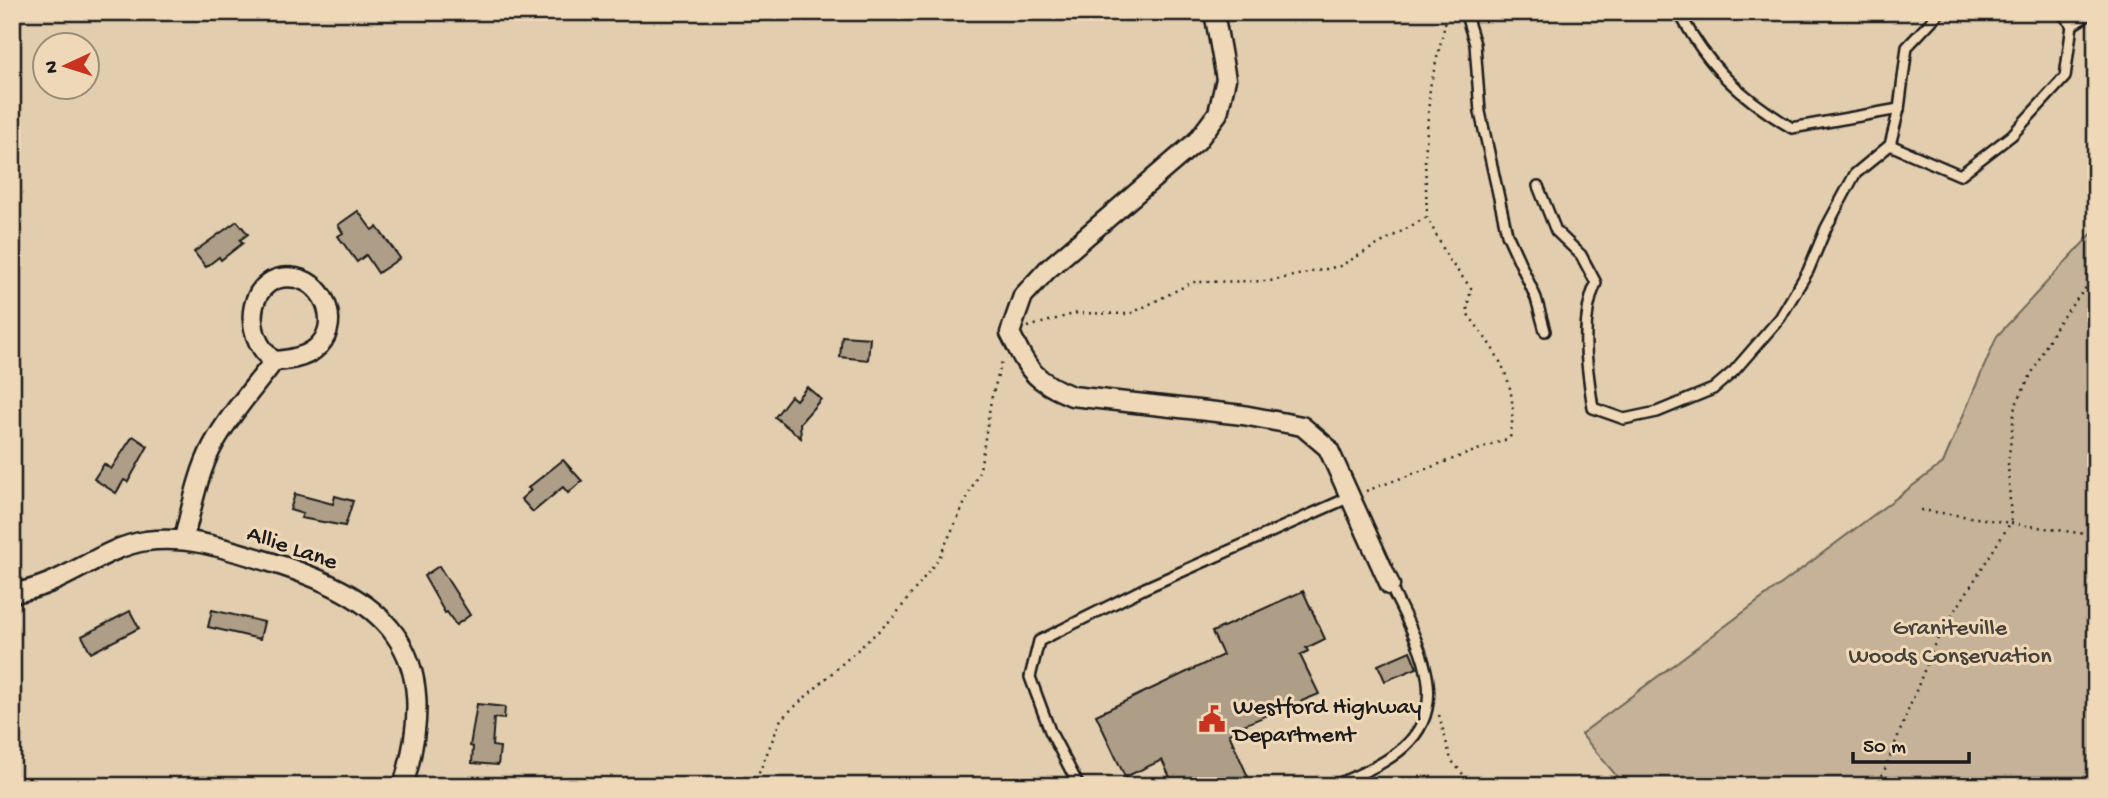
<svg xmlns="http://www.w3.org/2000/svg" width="2108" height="798" viewBox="0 0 2108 798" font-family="'Gochi Hand',sans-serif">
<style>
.green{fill:#c5b298;stroke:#70675a;stroke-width:2}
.building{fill:#ae9e87;stroke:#1c1c1c;stroke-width:2}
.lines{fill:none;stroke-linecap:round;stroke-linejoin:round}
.service-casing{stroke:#1c1c1c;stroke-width:14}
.minor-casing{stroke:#1c1c1c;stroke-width:23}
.path{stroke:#1c1c1c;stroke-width:2.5;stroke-dasharray:2 5;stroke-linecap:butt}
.service{stroke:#efd8b7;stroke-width:9}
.minor{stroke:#efd8b7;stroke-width:18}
.labels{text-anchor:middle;stroke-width:6;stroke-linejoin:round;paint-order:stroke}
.street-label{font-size:24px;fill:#1c1c1c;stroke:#efd8b7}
.park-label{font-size:24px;fill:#46423b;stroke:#efd8b7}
.poi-label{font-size:24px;fill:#1c1c1c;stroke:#efd8b7;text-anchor:start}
</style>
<rect width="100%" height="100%" fill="#e2cdae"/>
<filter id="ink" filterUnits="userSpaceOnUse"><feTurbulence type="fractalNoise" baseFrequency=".0143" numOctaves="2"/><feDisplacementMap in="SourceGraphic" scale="14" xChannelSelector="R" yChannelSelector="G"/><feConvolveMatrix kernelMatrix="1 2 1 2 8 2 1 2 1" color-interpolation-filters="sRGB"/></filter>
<g filter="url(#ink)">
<path class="green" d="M2096 229V786H1625L1581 734 1943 463 1997 336Z"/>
<g class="building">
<path d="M358 211 372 230 377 227 400 258 378 273 366 255 357 262 338 236 343 233 338 225Z"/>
<path d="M237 221 248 234 240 240 243 243 221 260 219 257 206 267 194 252Z"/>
<path d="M842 336 870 338 868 360 840 357Z"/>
<path d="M807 387 821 399 800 423 801 438 775 417 791 396 796 400Z"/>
<path d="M133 436 148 446 128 482 124 480 116 493 94 479 104 464 111 469Z"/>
<path d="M563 460 582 481 568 493 563 487 533 512 521 499 531 490 528 488Z"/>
<path d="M295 494 333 504 335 496 353 501 345 526 301 518 303 514 290 510Z"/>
<path d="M439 566 470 615 456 625 447 612 445 613 424 576Z"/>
<path d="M1303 591 1325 639 1306 648 1308 651 1300 655 1319 694 1241 726 1242 729 1229 734 1252 786H1174L1162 760 1125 777 1096 715 1223 655 1212 632Z"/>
<path d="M212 610 264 622 260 639 208 627Z"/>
<path d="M130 611 139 628 91 653 82 636Z"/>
<path d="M1410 651 1417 668 1385 681 1378 665Z"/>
<path d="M477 704 505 707 504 719 494 718 492 746 500 747 498 765 472 763 473 747 470 746Z"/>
</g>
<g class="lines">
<defs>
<g id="service">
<path d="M1465 12 1475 44 1480 112 1507 234 1536 298 1545 331"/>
<path d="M1679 12C1708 67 1740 97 1792 128L1899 109"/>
<path d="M2061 12 2072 25 2093 12"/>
<path d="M1890 145 1899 109 1907 47 1940 12"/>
<path d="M1538 186 1556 231 1581 255 1596 283C1579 321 1587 369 1593 408L1624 419 1657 412 1713 389 1734 371 1780 318 1808 271 1826 228 1855 174 1890 145 1960 175 2012 135 2065 77 2072 25"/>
<path d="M1079 786 1050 731 1030 677 1039 641 1145 588 1350 497"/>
<path d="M1333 786C1357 775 1384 765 1404 747 1456 700 1413 635 1390 585"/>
</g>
<g id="minor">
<path d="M1214 12 1226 79 1218 113 1197 141 1047 270 1023 296 1010 333C1028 369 1033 381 1072 396L1243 415 1302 426 1328 448 1390 585"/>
<path d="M184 538C192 507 198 473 213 445 229 415 254 388 274 361 288 360 304 358 315 349 342 328 327 284 296 278 249 270 238 333 274 361"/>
<path d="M12 593C64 587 99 548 146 541 187 536 221 547 260 559 387 596 445 648 403 786"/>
</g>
</defs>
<use href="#service" class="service-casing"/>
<use href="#minor" class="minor-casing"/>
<g class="path">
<path d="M1028 327 1077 313 1130 314 1193 282 1270 281 1340 266 1427 217"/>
<path d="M1366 491 1510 438C1520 382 1499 356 1467 313L1471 288 1449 260 1427 217 1425 159 1430 87 1448 12"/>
<path d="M1921 510 2086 534 2096 539"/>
<path d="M2096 649 2088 671 2096 706"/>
<path d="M1439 715 1451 760 1473 786"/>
<path d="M761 786 757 778 781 719 893 618 939 558 980 470 991 400 1003 358"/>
<path d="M1575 786 1587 780"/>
<path d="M1872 786 1883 774 1935 643 2011 522 2008 463 2015 406 2057 324 2096 275"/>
</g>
<use href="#service" class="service"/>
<use href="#minor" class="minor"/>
</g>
</g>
<defs>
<symbol id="civic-bare" viewBox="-9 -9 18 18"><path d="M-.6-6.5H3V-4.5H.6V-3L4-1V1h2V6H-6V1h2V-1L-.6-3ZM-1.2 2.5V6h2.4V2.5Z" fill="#c8321e" stroke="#efd8b7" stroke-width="2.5" paint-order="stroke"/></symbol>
</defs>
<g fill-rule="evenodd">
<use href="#civic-bare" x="1193" y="700" width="38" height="38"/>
</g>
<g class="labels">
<g class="street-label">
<text transform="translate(293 546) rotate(19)" y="8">Allie Lane</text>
</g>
<g class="park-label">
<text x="1950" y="634">Graniteville<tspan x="1950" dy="28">Woods Conservation</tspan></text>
</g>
<g class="poi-label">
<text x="1233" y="713">Westford Highway<tspan x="1233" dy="28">Department</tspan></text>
</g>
</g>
<rect width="2108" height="798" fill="none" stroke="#efd8b7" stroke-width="42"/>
<rect x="21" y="21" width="2066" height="756" fill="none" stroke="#1c1c1c" stroke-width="2.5" filter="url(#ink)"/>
<g transform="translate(66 66) rotate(266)"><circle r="33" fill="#efd8b7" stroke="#9b8d79" stroke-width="2"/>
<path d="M0-5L12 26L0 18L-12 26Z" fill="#c8321e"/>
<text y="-10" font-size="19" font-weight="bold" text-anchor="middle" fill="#1c1c1c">N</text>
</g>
<path d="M1853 752v10h116v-10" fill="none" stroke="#1c1c1c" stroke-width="3.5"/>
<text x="1863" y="752" font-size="21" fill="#1c1c1c" stroke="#efd8b7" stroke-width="5" paint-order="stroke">50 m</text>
</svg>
